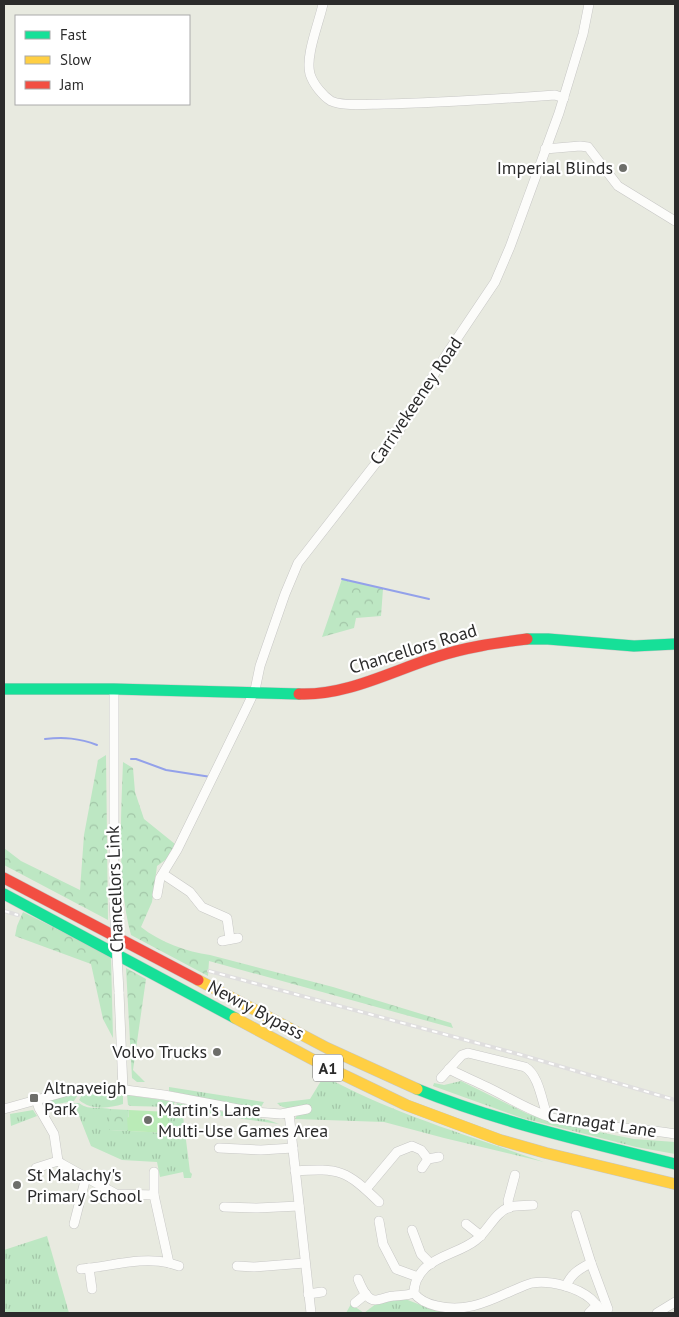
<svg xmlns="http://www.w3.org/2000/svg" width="679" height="1317" viewBox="0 0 679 1317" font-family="'PT Sans',sans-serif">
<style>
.grass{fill:url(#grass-tufts)}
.forest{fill:url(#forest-crowns)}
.pitch{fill:#baebb7}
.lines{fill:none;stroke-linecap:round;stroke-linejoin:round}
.stream{stroke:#93a1ea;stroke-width:2}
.street-casing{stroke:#c7c7c5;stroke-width:10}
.fast-casing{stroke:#c7c7c5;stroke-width:12}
.slow-casing{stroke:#c7c7c5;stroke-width:12}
.jam-casing{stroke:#c7c7c5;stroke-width:12}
.street{stroke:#fcfcfa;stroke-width:9}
.fast{stroke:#16e098;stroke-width:11}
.slow{stroke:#ffcf43;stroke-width:11}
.jam{stroke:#f24e42;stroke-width:11}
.rail-casing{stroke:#dfdede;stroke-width:4}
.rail{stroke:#fff;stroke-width:2;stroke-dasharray:5.5;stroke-linecap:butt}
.street-bridge-casing{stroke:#c7c7c5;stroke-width:10;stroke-linecap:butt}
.street-bridge{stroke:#fcfcfa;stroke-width:9}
.poi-dot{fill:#6d6e6a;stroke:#fff;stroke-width:2}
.labels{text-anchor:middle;stroke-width:4.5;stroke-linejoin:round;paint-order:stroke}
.shield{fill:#fff;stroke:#6b6b6b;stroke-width:1}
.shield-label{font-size:16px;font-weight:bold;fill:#2b2b2b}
.poi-label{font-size:18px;fill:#2b2b2b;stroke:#fff;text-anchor:start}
.street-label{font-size:18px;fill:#2b2b2b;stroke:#fff}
</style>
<defs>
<pattern id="grass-tufts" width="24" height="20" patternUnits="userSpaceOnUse" patternTransform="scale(1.25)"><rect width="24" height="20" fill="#bde7c3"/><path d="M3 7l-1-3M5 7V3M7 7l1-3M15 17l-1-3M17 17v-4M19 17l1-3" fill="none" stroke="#a3c6a8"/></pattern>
<pattern id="forest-crowns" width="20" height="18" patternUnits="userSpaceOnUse" patternTransform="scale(1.25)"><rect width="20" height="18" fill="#bde7c3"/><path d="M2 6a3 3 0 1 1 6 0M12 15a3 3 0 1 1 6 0" fill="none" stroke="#a3c6a8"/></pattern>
</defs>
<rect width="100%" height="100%" fill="#e8eae0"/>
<g class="grass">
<path d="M324 1076C393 1114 470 1136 544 1162L444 1138 384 1122 295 1119 297 1115 309 1111 310 1105C298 1107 285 1112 277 1103L310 1099Z"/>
<path d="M461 1081 528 1114 579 1128 634 1139 675 1142V1154L636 1147 522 1118 433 1086 434 1083 444 1085Z"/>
<path d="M169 1087 264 1102 261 1107 253 1108 169 1091Z"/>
<path d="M79 1093 74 1101 45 1106 51 1099Z"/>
<path d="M104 1094 123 1095V1104C109 1108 92 1111 79 1100L82 1095Z"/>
<path d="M127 1095 170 1101 175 1102 172 1107 131 1106 128 1105Z"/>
<path d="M74 1103H79C89 1111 99 1106 110 1109V1130L168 1133V1110L175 1108 177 1103 268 1120 279 1124 222 1116 182 1108 190 1172 192 1174 191 1178H184L183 1172 160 1177 157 1162 122 1160 91 1146Z"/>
<path d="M33 1110 37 1116 11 1126 10 1114Z"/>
<path d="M47 1236 69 1313H4V1250Z"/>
<path d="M400 1297 431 1309 447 1313H346L351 1304 364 1313 381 1300Z"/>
</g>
<g class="forest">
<path d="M342 579 383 589 381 616 356 618 354 628 322 637Z"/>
<path d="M106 755 108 920 4 865V848L21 861 80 890 84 835 98 760Z"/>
<path d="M123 762 133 768 135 792 144 819 175 844 168 858 157 866 152 902 141 927C160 942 187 952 210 955L333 987 451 1023 453 1028 209 961 208 976 131 935C117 883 121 816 123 762Z"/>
<path d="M23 912 111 956 113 1038 103 1019 91 964 15 936 17 926Z"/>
<path d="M126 968 146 979 133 1070 145 1082H137L132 1078Z"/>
<path d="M110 1109 129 1110 128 1131 109 1130Z"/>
</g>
<path class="pitch" d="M129 1110 169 1112 168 1133 128 1131 127 1118 129 1117Z"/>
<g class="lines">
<g class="stream">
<path d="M342 579 429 599"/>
<path d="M45 739C64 737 79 738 97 745"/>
<path d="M131 759H136L166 770 211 777"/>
</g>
<defs>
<g id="street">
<path d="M323 4C319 23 305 56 310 74 313 84 323 96 331 101 344 107 370 104 384 104 441 103 498 99 555 95L564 98"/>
<path d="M545 149 580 146 588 147 618 186 675 221"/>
<path d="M114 689V902"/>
<path d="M163 874 190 892 202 907 227 918 230 939"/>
<path d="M157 895 160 878 177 850 246 709 255 690 260 666 285 594 298 563 390 445 448 352 495 282 510 247 559 113 583 34 589 4"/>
<path d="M222 941 238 938"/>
<path d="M119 992 123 1089"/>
<path d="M449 1069C462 1076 475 1081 487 1087 510 1098 529 1111 553 1118 593 1128 635 1127 675 1134"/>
<path d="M441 1078 462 1055 468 1053 525 1067C539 1075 542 1102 547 1115"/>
<path d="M36 1099 39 1108 54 1134 58 1161 62 1164 116 1194 154 1195 169 1263C141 1256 109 1267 81 1269"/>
<path d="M4 1109 72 1090 110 1088 164 1095 254 1112 281 1114 307 1109"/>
<path d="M289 1113 311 1313"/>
<path d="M219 1148 261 1150 293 1148"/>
<path d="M36 1168 58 1161"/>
<path d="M422 1168 428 1159 439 1157"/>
<path d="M295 1171C340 1168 346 1170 379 1202"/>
<path d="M154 1172V1195"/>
<path d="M366 1189 397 1152 412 1146 421 1150 428 1159"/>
<path d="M533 1205C526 1206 517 1205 510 1207 495 1212 488 1231 476 1240 461 1252 439 1255 425 1268 418 1275 414 1284 414 1293 419 1300 428 1304 437 1306 463 1312 483 1304 507 1293 515 1290 524 1285 532 1283 550 1280 577 1287 591 1299 595 1303 599 1308 603 1313"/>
<path d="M224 1207 257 1208 299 1206"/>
<path d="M509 1208 508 1201 515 1175"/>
<path d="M576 1215 591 1263 608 1309"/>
<path d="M379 1221 383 1244 396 1269 418 1277"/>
<path d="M74 1224 86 1177"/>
<path d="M466 1224 481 1236"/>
<path d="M412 1230 421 1254 431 1264"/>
<path d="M169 1263 179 1266"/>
<path d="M237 1266 254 1267 305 1263"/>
<path d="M89 1268 92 1289"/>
<path d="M358 1279C361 1286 366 1300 375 1300 381 1300 388 1296 394 1296 402 1295 406 1296 414 1293"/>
<path d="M566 1286C571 1274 579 1269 591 1263"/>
<path d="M308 1294 322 1292"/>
<path d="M355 1303 366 1294"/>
<path d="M589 1313 597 1305"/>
<path d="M657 1313 675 1302"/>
</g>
<g id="fast">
<path d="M527 639H548L634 646 675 644"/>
<path d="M4 689H114L299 694"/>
<path d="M4 894 235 1018"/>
<path d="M417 1089C501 1123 588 1142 675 1164"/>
</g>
<g id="slow">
<path d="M198 980 327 1048 417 1089"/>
<path d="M235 1018 323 1065 406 1105 500 1140 546 1153 675 1184"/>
</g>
<g id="jam">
<path d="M299 694C346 696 392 671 436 657 466 647 496 643 527 639"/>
<path d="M4 878 198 980"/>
</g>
</defs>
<use href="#street" class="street-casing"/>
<use href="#fast" class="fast-casing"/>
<use href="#slow" class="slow-casing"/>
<use href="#jam" class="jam-casing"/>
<use href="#street" class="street"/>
<use href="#fast" class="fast"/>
<use href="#slow" class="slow"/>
<use href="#jam" class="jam"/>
<defs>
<g id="rail">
<path d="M4 911 18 915"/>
<path d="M209 971 518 1054 675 1100"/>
</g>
</defs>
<use href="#rail" class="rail-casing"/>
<use href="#rail" class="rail"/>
<defs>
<path id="street-bridge" d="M114 902 119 992"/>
</defs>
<use href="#street-bridge" class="street-bridge-casing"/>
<use href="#street-bridge" class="street-bridge"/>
</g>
<g class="poi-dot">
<circle cx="623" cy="168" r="5"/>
<circle cx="217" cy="1052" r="5"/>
<rect x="29" y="1093" width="10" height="10" rx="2.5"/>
<circle cx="148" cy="1120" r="5"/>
<circle cx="17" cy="1185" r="5"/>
</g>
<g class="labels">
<rect class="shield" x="313" y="1054.5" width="30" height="27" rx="4"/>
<g class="shield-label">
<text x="328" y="1074">A1</text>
</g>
<g class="poi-label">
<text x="613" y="174" text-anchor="end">Imperial Blinds</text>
<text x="207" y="1058" text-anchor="end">Volvo Trucks</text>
<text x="44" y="1094">Altnaveigh<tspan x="44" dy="21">Park</tspan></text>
<text x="158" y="1116">Martin's Lane<tspan x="158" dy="21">Multi-Use Games Area</tspan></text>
<text x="27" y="1181">St Malachy's<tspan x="27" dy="21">Primary School</tspan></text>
</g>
<g class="street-label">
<text transform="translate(416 401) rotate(-56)" y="6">Carrivekeeney Road</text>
<text transform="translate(413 649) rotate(-17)" y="6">Chancellors Road</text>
<text transform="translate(115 889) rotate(-92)" y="6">Chancellors Link</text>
<text transform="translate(256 1010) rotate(28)" y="6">Newry Bypass</text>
<text transform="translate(602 1123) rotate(9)" y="6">Carnagat Lane</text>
</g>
</g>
<rect width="679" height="1317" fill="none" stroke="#2b2b2b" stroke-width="10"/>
<rect x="15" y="15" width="175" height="90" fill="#ffffff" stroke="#aaaaaa"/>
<rect x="25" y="31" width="25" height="8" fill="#16e098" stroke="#aaaaaa"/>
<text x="60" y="40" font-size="15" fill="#2b2b2b">Fast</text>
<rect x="25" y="56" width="25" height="8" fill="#ffcf43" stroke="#aaaaaa"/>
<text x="60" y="65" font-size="15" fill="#2b2b2b">Slow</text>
<rect x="25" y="81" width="25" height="8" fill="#f24e42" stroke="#aaaaaa"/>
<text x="60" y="90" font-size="15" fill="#2b2b2b">Jam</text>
</svg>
